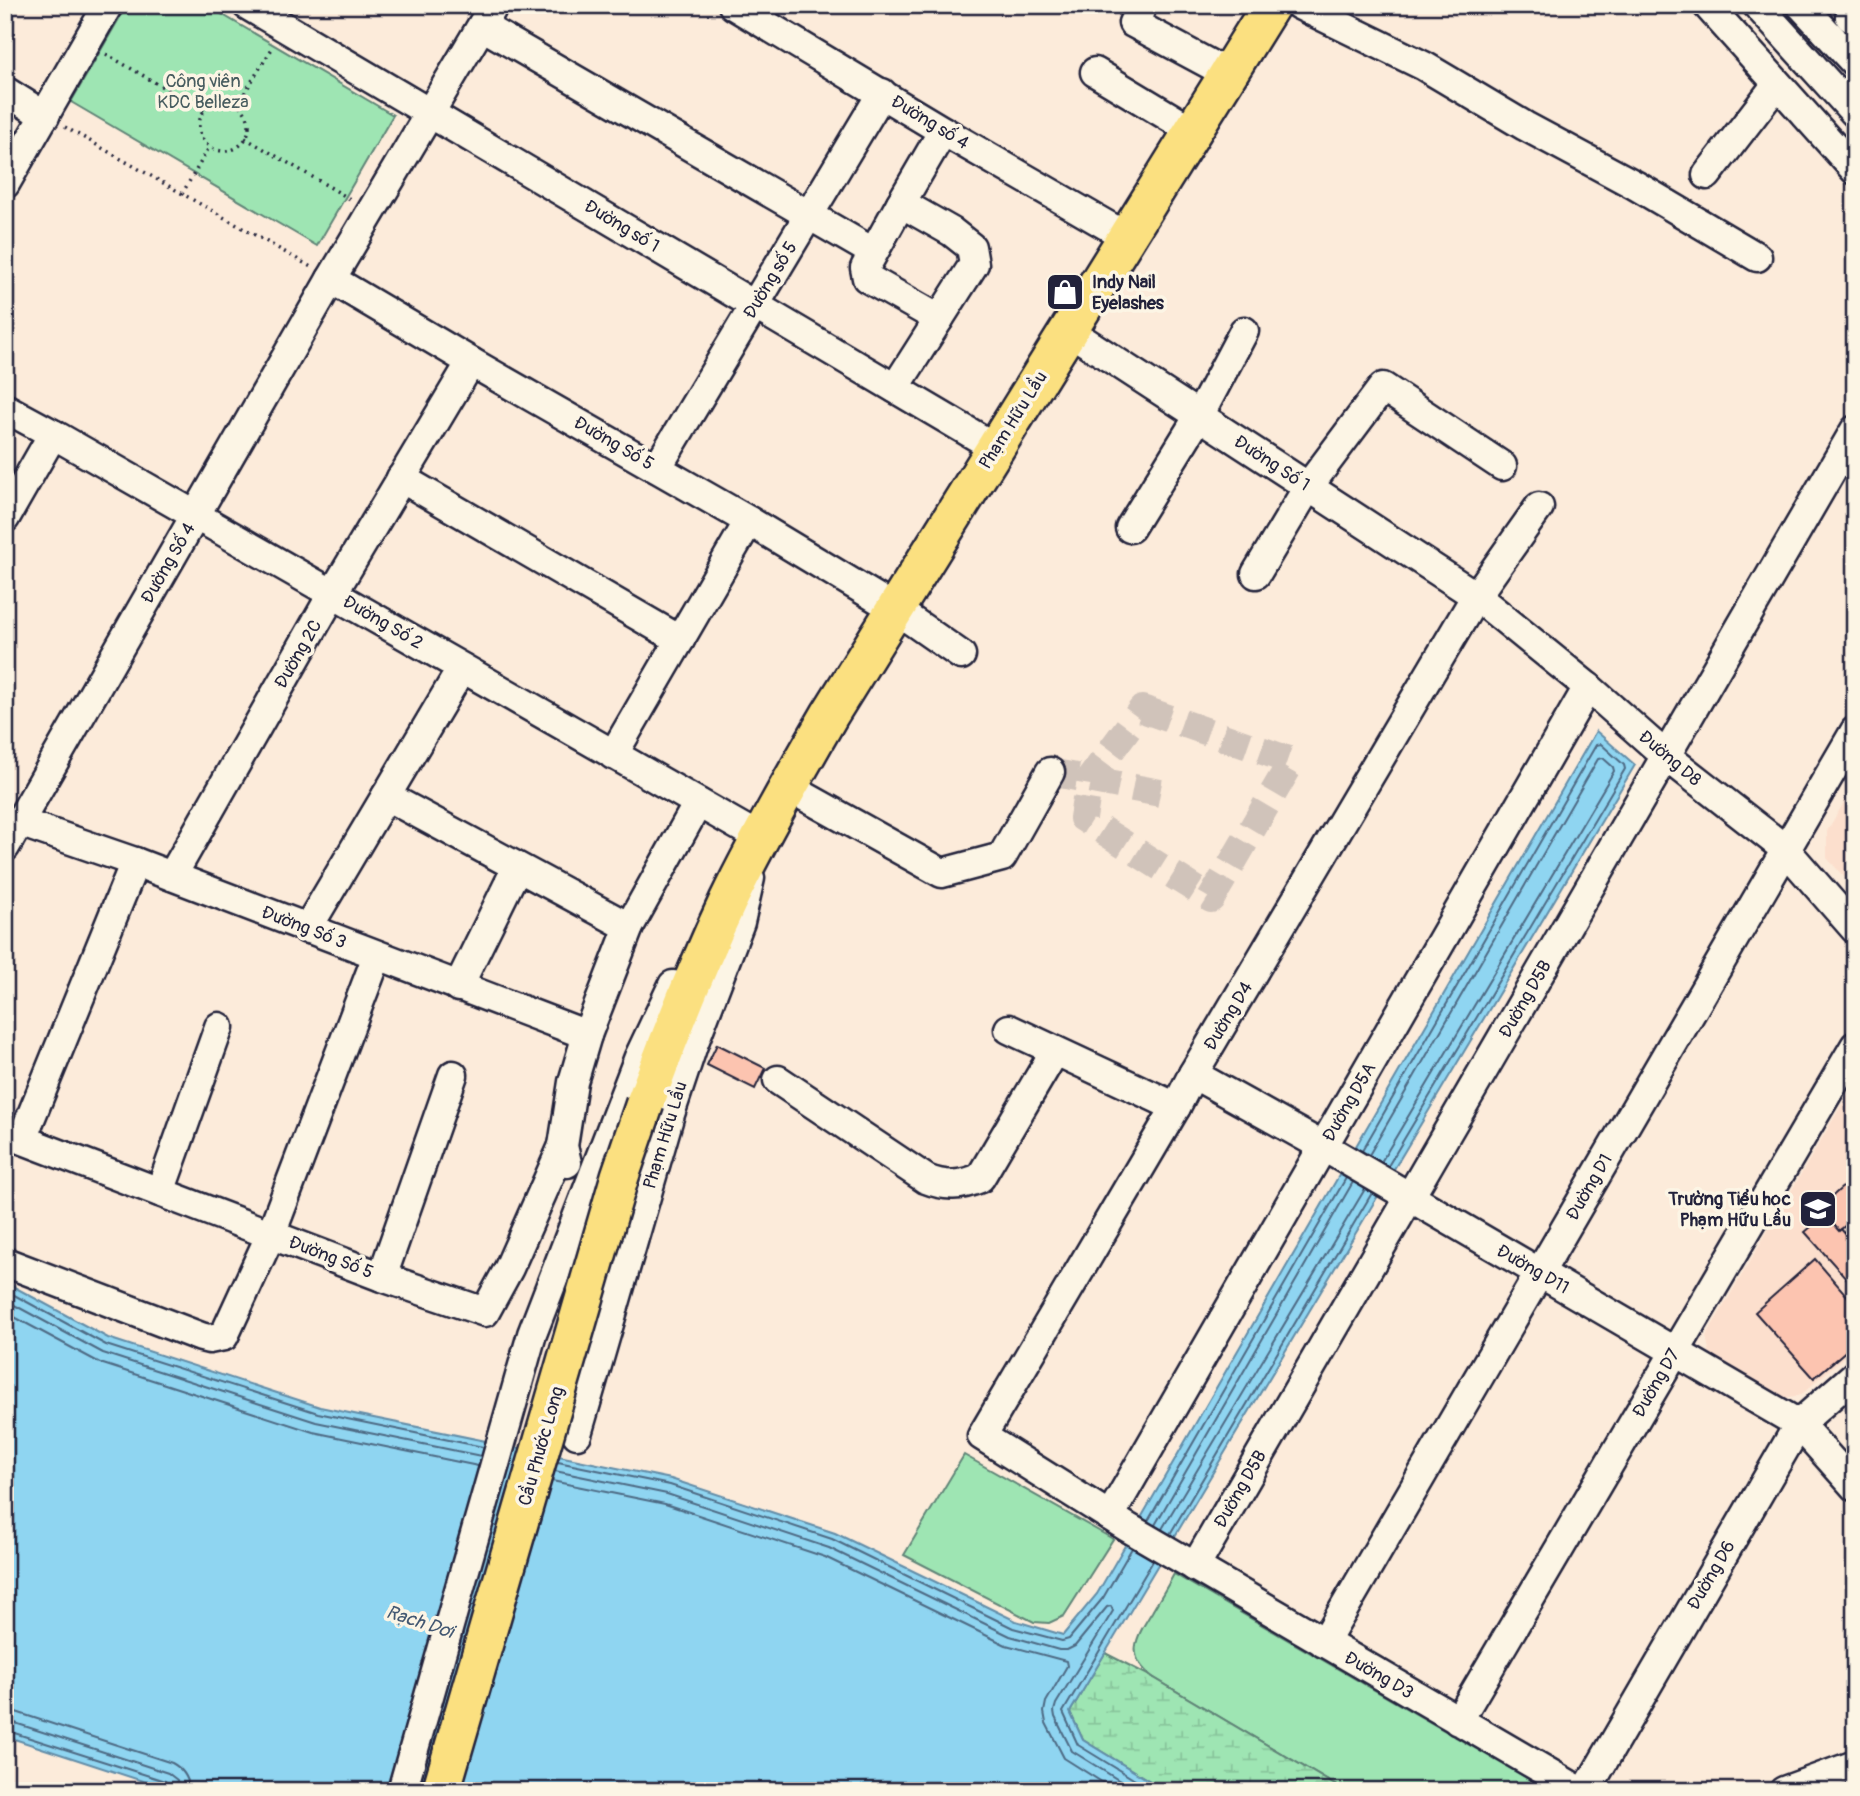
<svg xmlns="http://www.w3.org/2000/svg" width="1860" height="1796" viewBox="0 0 1860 1796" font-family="Pangolin,sans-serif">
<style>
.built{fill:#fcdfcd}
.green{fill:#9ee5b3;stroke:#608477;stroke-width:2}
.wetland{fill:url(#wetland-marsh);stroke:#608477;stroke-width:2}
.water{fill:#8fd5f1;stroke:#638da8;stroke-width:2}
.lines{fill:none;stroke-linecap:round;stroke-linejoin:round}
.shore{stroke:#4e6a84;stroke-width:2}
.building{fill:#fcc4b0;stroke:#22223b;stroke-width:2}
.minor-tunnel{stroke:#d0c3ba;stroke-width:28;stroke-dasharray:28 14;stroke-linecap:butt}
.minor-casing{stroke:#22223b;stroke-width:33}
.major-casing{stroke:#22223b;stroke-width:42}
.path{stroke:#22223b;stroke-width:3.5;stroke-dasharray:2 5;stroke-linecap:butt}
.minor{stroke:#fcf5e5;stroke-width:28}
.major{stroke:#fbe080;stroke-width:37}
.major-bridge-casing{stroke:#22223b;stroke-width:42;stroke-linecap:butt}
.major-bridge{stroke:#fbe080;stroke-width:37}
.labels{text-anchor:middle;stroke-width:7;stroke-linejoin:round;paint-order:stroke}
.park-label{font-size:18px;fill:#475c5f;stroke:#fcf5e5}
.street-label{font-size:18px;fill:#22223b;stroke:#fcf5e5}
.poi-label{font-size:18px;font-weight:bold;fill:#22223b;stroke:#fcf5e5;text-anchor:start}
.water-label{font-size:19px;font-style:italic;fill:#435872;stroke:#fcf5e5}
</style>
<defs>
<pattern id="wetland-marsh" width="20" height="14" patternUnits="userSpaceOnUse" patternTransform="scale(1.75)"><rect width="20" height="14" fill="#9ee5b3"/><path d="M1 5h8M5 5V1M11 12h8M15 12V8" fill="none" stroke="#88c49b"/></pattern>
</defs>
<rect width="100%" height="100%" fill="#fcebda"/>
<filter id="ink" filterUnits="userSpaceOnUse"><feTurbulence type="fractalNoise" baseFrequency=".0143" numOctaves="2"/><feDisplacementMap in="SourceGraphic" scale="14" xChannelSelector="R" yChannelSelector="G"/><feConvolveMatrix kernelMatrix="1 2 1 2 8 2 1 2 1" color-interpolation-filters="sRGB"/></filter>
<g filter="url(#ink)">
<g class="built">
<path d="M1855 784V889L1827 858V831Z"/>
<path d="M1855 1082V1347L1801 1395 1783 1398 1710 1355 1706 1336Z"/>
</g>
<g class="green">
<path d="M127 5H206L393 115 317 246 71 102Z"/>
<path d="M964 1455 1113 1539 1064 1616 1049 1623 1034 1622 904 1555Z"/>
<path d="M1174 1574 1549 1791H1345L1154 1678C1124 1656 1136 1638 1152 1612 1159 1600 1167 1587 1174 1574Z"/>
</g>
<path class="wetland" d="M1105 1653 1154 1678 1345 1791H1166L1083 1740 1070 1712Z"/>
<path class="water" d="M1596 731 1635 765 1070 1712 1083 1740 1166 1791H173L5 1736V1282L108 1338 320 1407 671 1479 835 1533 1016 1621 1063 1635 1097 1594Z"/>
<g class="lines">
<g class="shore">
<path d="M1362 1151 1596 745 1601 744 1624 765 1625 769 1388 1166"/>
<path d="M1369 1155 1598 759 1603 758 1613 767 1614 771 1381 1162"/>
<path d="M5 1290 106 1345 318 1413 483 1447"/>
<path d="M5 1300 103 1353 316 1422 481 1456"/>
<path d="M5 1312 100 1363 313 1432 478 1466"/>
<path d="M558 1462 670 1485 832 1539 1013 1628 1062 1641 1069 1639 1103 1598 1132 1548"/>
<path d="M555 1471 667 1494 829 1548 1010 1636 1059 1650H1067L1075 1646 1107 1607 1111 1606 1113 1611 1056 1704 1054 1711 1055 1717 1072 1751 1136 1791"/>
<path d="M552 1481 665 1504 825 1557 1006 1645 1066 1661 1067 1666 1046 1702 1044 1712 1046 1723 1064 1758 1116 1791"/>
<path d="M1148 1521 1346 1178"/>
<path d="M1155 1525 1353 1182"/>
<path d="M1162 1529 1365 1189"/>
<path d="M1170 1534 1372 1193"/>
<path d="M5 1710 16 1712 172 1763C183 1769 189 1778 190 1791"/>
<path d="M5 1721 12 1722 168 1773 177 1780 179 1791"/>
<path d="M5 1730 165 1781 169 1785 170 1791"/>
<path d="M1153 1791 1078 1745 1063 1712 1153 1561"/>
</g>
</g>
<g class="building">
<path d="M717 1044 765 1068 755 1089 707 1065Z"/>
<path d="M1855 1176V1217L1839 1231 1819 1208Z"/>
<path d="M1825 1215 1839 1231 1841 1229 1855 1245V1288L1805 1232Z"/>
<path d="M1815 1259 1855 1305V1343L1814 1378 1755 1312Z"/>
</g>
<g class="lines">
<g class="minor-tunnel">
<path d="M1142 709 1292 761 1211 899 1083 818 1089 780Z"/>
<path d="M1050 772 1171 795"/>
</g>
<defs>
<g id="minor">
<path d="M247 5 996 448"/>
<path d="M733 5 943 131 1127 237"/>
<path d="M1143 5 1133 23 1228 74"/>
<path d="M1299 5 1424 66 1525 126 1635 185 1757 257"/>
<path d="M1707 5 1855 170"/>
<path d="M1757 5 1855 113"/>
<path d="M1801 5 1855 63"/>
<path d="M1855 8 1850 17 1855 20"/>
<path d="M482 26 873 252"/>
<path d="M1095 72 1193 131"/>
<path d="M5 91 45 116"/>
<path d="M1707 175 1777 84"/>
<path d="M5 184 108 5"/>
<path d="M901 203 865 268 867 278 939 319"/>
<path d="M331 279 471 362 749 521 895 609 961 655"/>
<path d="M1069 331 1476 596 1588 687 1666 756 1785 849 1855 929"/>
<path d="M895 388 974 264 971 247 952 232 901 203 943 131"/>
<path d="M5 408 53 434 760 838"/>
<path d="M657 468 882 93"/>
<path d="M401 478 680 640"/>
<path d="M1539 507 1476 596 1193 1074 1176 1107 982 1436 1127 1527 1580 1791"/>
<path d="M5 518 53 434"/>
<path d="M1130 528 1199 416 1244 331"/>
<path d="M1256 574 1308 487 1383 387 1502 466"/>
<path d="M613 755 749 521"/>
<path d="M788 787 942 873 1002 857 1050 772"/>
<path d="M386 796 629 927"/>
<path d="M19 822 135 862 587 1035"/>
<path d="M5 847 331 279 494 5"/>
<path d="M172 876 333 593 471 362"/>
<path d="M307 929 462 668"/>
<path d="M458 987 517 867"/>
<path d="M1009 1029 1176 1107"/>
<path d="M1193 1074 1324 1147 1799 1424 1855 1487"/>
<path d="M778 1080 926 1179C946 1187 961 1186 980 1178L1055 1051"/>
<path d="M5 1133 382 1277 485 1312 509 1268 563 1146"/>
<path d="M22 1139 135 862"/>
<path d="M567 1163 563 1146 573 1082 587 1035 629 927 698 803"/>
<path d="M160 1192 219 1027"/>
<path d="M5 1262 201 1337 209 1339 224 1336 271 1234 377 956"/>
<path d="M382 1277 453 1075"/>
<path d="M577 1434 670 1114 693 1045 740 922 750 878"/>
<path d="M1110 1516 1588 687"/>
<path d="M1195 1567 1855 430"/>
<path d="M1324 1643 1855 731"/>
<path d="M1458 1721 1855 1046"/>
<path d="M402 1791 532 1334 639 1057 673 985"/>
<path d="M1586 1791 1799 1424 1855 1375"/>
<path d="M1784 1791 1855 1765"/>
</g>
<path id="major" d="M645 1103C670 1035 697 967 728 901 759 837 794 776 830 714L1271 5"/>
</defs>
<use href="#minor" class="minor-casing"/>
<use href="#major" class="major-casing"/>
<g class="path">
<path d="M106 54 204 111"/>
<circle cx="224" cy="126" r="25"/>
<path d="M237 105 273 47"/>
<path d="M65 127 311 267"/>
<path d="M245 138 352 200"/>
<path d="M182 194 210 146"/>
</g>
<use href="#minor" class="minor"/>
<use href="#major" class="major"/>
<defs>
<path id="major-bridge" d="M441 1791 620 1176 645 1103"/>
</defs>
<use href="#major-bridge" class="major-bridge-casing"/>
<use href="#major-bridge" class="major-bridge"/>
</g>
</g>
<defs>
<symbol id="shop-square" viewBox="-11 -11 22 22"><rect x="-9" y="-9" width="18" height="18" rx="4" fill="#22223b" stroke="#fcf5e5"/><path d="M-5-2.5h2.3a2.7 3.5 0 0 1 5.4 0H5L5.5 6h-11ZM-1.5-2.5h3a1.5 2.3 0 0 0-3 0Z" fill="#fff"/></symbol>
<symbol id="school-square" viewBox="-11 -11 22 22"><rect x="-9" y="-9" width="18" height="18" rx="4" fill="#22223b" stroke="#fcf5e5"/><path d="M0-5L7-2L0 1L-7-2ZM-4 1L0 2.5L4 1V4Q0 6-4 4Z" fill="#fff"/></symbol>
</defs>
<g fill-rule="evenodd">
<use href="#shop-square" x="1043" y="270" width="44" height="44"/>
<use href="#school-square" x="1796" y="1187" width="44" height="44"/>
</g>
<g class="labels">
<g class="park-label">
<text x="203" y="87">Công viên<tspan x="203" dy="21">KDC Belleza</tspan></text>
</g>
<g class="street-label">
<text transform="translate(930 122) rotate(31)" y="6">Đường số 4</text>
<text transform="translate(622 226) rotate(31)" y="6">Đường số 1</text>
<text transform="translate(770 280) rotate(-59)" y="6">Đường số 5</text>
<text transform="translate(1013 420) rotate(-58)" y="6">Phạm Hữu Lầu</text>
<text transform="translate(614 443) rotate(30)" y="6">Đường Số 5</text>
<text transform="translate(1272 463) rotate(33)" y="6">Đường Số 1</text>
<text transform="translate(168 563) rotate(-60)" y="6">Đường Số 4</text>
<text transform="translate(383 622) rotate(30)" y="6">Đường Số 2</text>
<text transform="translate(298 654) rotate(-60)" y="6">Đường 2C</text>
<text transform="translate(1670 758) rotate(40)" y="6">Đường D8</text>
<text transform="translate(304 927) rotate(21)" y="6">Đường Số 3</text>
<text transform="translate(1525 999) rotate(-60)" y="6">Đường D5B</text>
<text transform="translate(1228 1016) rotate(-59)" y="6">Đường D4</text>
<text transform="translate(1349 1102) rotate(-60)" y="6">Đường D5A</text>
<text transform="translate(665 1135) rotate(-73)" y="6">Phạm Hữu Lầu</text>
<text transform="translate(1589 1187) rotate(-60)" y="6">Đường D1</text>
<text transform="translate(331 1257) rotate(21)" y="6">Đường Số 5</text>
<text transform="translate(1533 1269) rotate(30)" y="6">Đường D11</text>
<text transform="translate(1656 1383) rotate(-60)" y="6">Đường D7</text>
<text transform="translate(541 1446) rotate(-74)" y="6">Cầu Phước Long</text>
<text transform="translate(1240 1489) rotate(-60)" y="6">Đường D5B</text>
<text transform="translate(1711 1575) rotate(-60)" y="6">Đường D6</text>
<text transform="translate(1379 1675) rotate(30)" y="6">Đường D3</text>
</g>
<g class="poi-label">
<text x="1092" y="288">Indy Nail<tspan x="1092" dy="21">Eyelashes</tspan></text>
<text x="1791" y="1205" text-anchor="end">Trường Tiểu học<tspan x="1791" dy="21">Phạm Hữu Lầu</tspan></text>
</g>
<g class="water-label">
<text transform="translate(420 1621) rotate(18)" y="7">Rạch Dơi</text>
</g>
</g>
<rect width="1860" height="1796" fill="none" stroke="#fcf5e5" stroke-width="28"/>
<rect x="14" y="14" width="1832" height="1768" fill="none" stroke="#22223b" stroke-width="2.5" filter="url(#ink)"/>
</svg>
